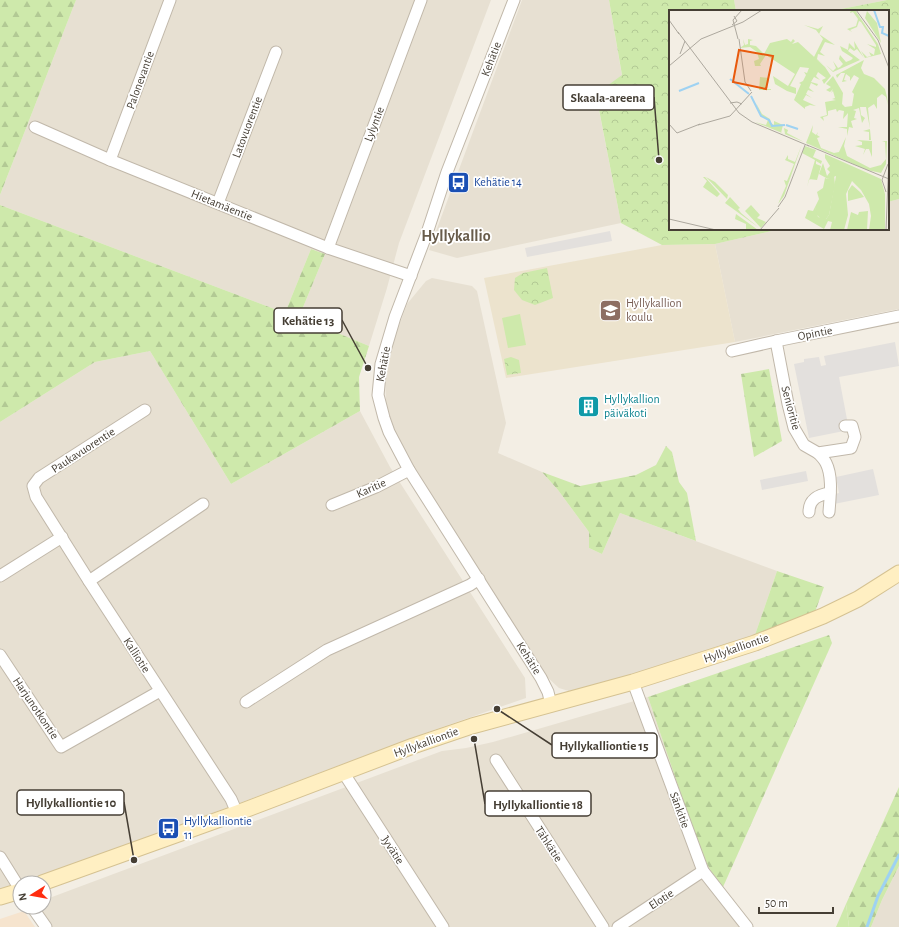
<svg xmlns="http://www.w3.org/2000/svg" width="899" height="927" viewBox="0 0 899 927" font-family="'Alegreya Sans',sans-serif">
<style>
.residential{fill:#e7e0d2}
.commercial{fill:#f6e4ce}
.education{fill:#ece3cd}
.grass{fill:#cee9ab}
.forest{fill:url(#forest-firs)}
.park{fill:url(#park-crowns)}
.parking{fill:#e3e0dd}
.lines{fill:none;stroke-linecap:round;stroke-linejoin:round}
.stream{stroke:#9ed2f2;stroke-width:3}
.street-casing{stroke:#c1b8aa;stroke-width:13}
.secondary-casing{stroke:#d5c292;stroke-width:17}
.street{stroke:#fff;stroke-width:11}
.secondary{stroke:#ffefc2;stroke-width:15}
.labels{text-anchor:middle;stroke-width:3.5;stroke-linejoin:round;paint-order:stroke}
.street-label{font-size:12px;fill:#453e34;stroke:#fff}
.transit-label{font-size:12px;fill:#164399;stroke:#fff;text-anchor:start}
.education-label{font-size:12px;fill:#785e54;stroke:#fff;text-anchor:start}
.culture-label{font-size:12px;fill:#0d838f;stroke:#fff;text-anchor:start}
.district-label{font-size:16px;font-weight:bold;fill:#685c4b;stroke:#fff}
.inset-river{fill:none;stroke:#9ed2f2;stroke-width:2}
.inset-road{fill:none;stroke:#ada89e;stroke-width:1}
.view{fill:#e8590c;fill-opacity:0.15;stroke:#e8590c;stroke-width:2}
.inset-edge{fill:none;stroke:#453e34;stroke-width:2}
.leader{fill:none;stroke:#453e34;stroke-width:1.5}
.callout-dot{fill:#453e34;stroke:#fff;stroke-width:1.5}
.callout{fill:#fff;stroke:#453e34;stroke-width:1.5}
.callout-label{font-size:13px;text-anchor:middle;font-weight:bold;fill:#453e34}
</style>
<defs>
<pattern id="forest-firs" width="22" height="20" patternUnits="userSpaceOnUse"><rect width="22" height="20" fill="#cee9ab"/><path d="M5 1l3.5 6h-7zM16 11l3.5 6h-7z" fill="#b2c994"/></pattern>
<pattern id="park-crowns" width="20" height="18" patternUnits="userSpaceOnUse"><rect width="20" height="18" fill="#cee9ab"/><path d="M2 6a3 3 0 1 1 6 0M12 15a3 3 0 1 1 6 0" fill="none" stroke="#b2c994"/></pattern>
</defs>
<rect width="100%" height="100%" fill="#f3eee4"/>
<g class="residential">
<path d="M76 0H491L399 243 387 288 369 346 299 317 325 254 311 249 285 313 0 205V195Z"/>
<path d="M522 0H609L622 76 596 95 621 223 457 258 429 250Z"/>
<path d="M734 0H887L831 11H736Z"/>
<path d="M899 199V309L735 342 715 244 780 229H888V202Z"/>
<path d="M432 278 472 286 477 291 506 423 498 453 542 472 558 490 589 532V548L602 554 620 513 777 571 755 635 661 667 572 692 559 688 546 676 414 467 397 437 386 405 385 373 394 339 407 304 426 281Z"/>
<path d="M150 351 231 484 360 411 390 467 525 678 526 698 431 731 47 875 0 890V422L95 362Z"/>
<path d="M648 697 693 830 712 873 754 927H50L42 917V907H44V900L442 751 466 748 493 742Z"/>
<path d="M899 866V927H871L882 900Z"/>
</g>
<path class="commercial" d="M24 911 35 927H0V919Z"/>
<path class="education" d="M715 244 735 342 506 378 484 278 662 245Z"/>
<g class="grass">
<path d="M520 314 526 345 508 348 502 318Z"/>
<path d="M846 904 849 927H836Z"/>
</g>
<g class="forest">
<path d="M0 0H76L0 195Z"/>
<path d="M0 205 285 313 311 249 325 254 299 317 369 346 359 377 360 411 231 484 150 351 95 362 0 422Z"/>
<path d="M769 369 782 441 754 457 741 374Z"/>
<path d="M666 446 672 452 679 482 687 493 696 541 620 513 602 554 589 548V532L558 490 542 472 580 486 636 475 656 465Z"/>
<path d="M777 571 824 587 815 612 755 635Z"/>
<path d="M829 635 832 643 723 887 712 873 705 860 693 830 648 697Z"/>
<path d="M899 787V866L882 900 871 927H849L846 904Z"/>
</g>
<g class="park">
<path d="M609 0H734L736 11H670V229H780L715 244 662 245 621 223 596 94 622 75Z"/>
<path d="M887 0H899V199L888 202V11H831Z"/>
<path d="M547 268 553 298 535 305 522 300 514 290 515 278 523 273Z"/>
<path d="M511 357 519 360 521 373 507 375 504 359Z"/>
</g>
<g class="parking">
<path d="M610 231 612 241 527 257 525 248Z"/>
<path d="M895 342 899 366 839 377 849 430 809 438 794 364 804 362V359L819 357 821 366 826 365 824 356Z"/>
<path d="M873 469 879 495 834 504 832 495 839 493 836 477Z"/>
<path d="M806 471 808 481 762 490 760 480Z"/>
</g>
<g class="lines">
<path class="stream" d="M867 927 878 896 899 855"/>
<defs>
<g id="street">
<path d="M514 0 447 172 427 233 395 317 381 364 378 395 384 418 389 432 409 470 541 678 548 692 551 704"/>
<path d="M35 127 110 160 328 248 411 276"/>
<path d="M110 160 170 0"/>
<path d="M218 203 276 52"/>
<path d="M328 248 421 0"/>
<path d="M776 341 788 404 794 428 804 445 818 453 851 448 855 437 852 426H845"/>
<path d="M732 351 776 341 899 316"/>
<path d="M145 410 39 478 33 486 36 497 89 581 231 799 237 813"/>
<path d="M818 453C821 456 824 459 826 463 833 477 830 497 829 512"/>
<path d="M332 505 376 487 409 470"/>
<path d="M809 512C809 499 818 495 830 493"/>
<path d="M0 576 62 537"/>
<path d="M89 581 203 504"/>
<path d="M0 655 61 747 160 691"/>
<path d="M633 682 703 871 747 927"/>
<path d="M246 702 327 650 470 585 479 579"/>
<path d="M496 760 603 927"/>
<path d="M343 772 443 927"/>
<path d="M0 857 20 889"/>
<path d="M32 907 46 927"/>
<path d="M618 927 703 871"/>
</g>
<g id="secondary">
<path d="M42 883 237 813 413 746 472 726 633 682 755 643 823 616 858 599 899 573"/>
<path d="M0 897 20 891"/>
</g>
</defs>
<use href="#street" class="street-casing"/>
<use href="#secondary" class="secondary-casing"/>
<use href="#street" class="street"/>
<use href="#secondary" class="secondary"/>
</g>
<defs>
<symbol id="bus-square" viewBox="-11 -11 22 22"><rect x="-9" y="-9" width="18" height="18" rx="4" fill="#1a4fb4" stroke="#fff"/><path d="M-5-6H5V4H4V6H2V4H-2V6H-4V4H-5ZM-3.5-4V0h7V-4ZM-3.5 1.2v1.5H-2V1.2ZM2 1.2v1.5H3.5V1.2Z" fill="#fff"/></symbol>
<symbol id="school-square" viewBox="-11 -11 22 22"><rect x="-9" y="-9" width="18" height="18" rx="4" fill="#8d6e63" stroke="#fff"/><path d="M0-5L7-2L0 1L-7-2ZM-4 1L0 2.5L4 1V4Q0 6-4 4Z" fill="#fff"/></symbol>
<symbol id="building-square" viewBox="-11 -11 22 22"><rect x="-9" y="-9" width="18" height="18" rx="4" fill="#0f9aa8" stroke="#fff"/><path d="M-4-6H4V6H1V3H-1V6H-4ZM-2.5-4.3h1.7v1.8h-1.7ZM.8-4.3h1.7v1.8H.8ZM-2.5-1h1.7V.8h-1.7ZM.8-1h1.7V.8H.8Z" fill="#fff"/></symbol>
</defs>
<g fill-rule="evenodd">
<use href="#bus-square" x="446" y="170" width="25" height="25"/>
<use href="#school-square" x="598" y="298" width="25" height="25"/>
<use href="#building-square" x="576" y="394" width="25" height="25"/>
<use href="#bus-square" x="156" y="816" width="25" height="25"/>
</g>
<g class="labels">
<g class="street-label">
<text transform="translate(491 59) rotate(-69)" y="4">Kehätie</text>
<text transform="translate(140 80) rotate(-70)" y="4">Palonevantie</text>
<text transform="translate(374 124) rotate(-69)" y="4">Lylyntie</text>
<text transform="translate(247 127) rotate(-69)" y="4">Latovuorentie</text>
<text transform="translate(222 205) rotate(22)" y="4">Hietamäentie</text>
<text transform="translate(815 333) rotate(-11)" y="4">Opintie</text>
<text transform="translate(383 364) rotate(-79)" y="4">Kehätie</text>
<text transform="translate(791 408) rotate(75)" y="4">Senioritie</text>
<text transform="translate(83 450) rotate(-33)" y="4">Paukavuorentie</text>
<text transform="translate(371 488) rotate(-24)" y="4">Karitie</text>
<text transform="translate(736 648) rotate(-19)" y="4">Hyllykalliontie</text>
<text transform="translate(137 655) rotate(57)" y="4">Kalliotie</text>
<text transform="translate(529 658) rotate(58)" y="4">Kehätie</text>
<text transform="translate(36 708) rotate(56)" y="4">Harjunotkontie</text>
<text transform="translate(426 742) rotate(-20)" y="4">Hyllykalliontie</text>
<text transform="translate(680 810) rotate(70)" y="4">Sänkitie</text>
<text transform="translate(549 844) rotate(57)" y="4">Tähkätie</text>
<text transform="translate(393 850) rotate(57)" y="4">Jyvätie</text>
<text transform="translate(661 899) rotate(-33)" y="4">Elotie</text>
</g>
<g class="transit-label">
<text x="474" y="186">Kehätie 14</text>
<text x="184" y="825">Hyllykalliontie<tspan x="184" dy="14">11</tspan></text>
</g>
<g class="education-label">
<text x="626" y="307">Hyllykallion<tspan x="626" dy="14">koulu</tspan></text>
</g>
<g class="culture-label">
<text x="604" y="403">Hyllykallion<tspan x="604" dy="14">päiväkoti</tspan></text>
</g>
<g class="district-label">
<text x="456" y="241">Hyllykallio</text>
</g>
</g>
<g transform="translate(669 10)">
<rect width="220" height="220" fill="#f3eee4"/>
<path d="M165 165 166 175 160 205 157 209H152L147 204 146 197 150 189 148 182 154 178 156 168 159 169ZM183 175 191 182 195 187 179 191V181ZM199 201 198 220H178L182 202 189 205 190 202Z" fill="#cee9ab"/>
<path d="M182 0H186L209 34 212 44 196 48 192 41 198 47 202 46 200 42 205 45 206 39 198 34 207 37V35L192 12 190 11 188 17 181 20 183 22 178 19 187 16 189 9 184 2 181 3ZM198 1 208 13 212 33 196 8ZM135 15 149 19 154 16 150 24 166 35 156 32 151 42 156 46 149 44 148 49 155 55 145 47 154 29 147 20ZM74 29 76 35 79 34V29L84 30 81 31V35L87 36 95 44 101 33 118 29 122 32 124 29 126 31 123 34 129 32 156 57 162 66 155 74 153 70 157 68 149 62 147 66 151 70 145 67 142 72 149 74 148 76 142 73 140 78 145 82 139 80 137 84 143 88 137 85 134 90 147 96 141 95 136 97V99L125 90 132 74 130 73 134 71 137 65 135 62 138 63 140 58 131 57 121 76 127 78V84L118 81 106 74 104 66 119 76 126 64 97 45 91 54 92 56H86L85 51 90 49 88 42 81 37 71 38 75 35ZM185 31 195 48 188 39 185 41 181 38 179 41 191 50 164 62 157 55 164 61 167 58 164 51 169 58 171 57 174 54 170 49 171 45 177 52 182 50 184 48 173 41 171 36 179 40 180 33 186 39ZM195 50 192 58 195 64 205 68 216 79 218 87 219 95 217 87 213 84 208 88V99L205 94 199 98 202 130H200V122L194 121 201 119 197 97H191L192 105 196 108 193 113 190 98 184 100 187 101 185 108 188 109 182 111 184 118 180 117 178 126V119L169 117H178L179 103 174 109 175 101 170 100 168 102 167 99 159 101V105L158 106 154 107 155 111 151 107 158 105 156 92 167 90 163 89 166 88 164 81 162 83 164 79 161 82 157 80 162 77 157 74 164 66 174 83 173 94 176 97 183 96 185 84 183 82 190 68 185 65 181 71V67L177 64 175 70 178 71 173 72 176 63H172L168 68 167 65ZM87 93 93 104 101 109 102 113 105 115V111L114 115 112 123 116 124 115 118 119 120 118 123 135 132 86 112 97 115 99 110 92 106ZM144 115 143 122 147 125 149 122 148 125 151 127 148 128 152 138 165 143 170 142 177 127 175 136 178 146 201 158 212 155 217 149 216 132 213 131H218L217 154 212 163 198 160 137 133ZM188 130 203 131V147L200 139H197L194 145 196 139 186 136 193 135V132ZM133 134 115 186 109 194 117 176 115 170 118 171 125 154 116 150 119 145V149L126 152ZM136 136 147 140 144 147 153 151 152 154 147 151V154L152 156 148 170 140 169 138 177 146 150 133 143ZM156 144 212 169 216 184V220H200L202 206 200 194 192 180 183 171 177 184 179 205 175 220H161L163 212 159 211 155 219 136 208 139 200 144 201 146 197 149 207 157 209 160 205 167 166 159 169 150 164 154 153 158 166 161 162 158 159 161 156 156 148ZM34 167H36L51 184 48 187 34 177 38 171ZM37 167 46 172 59 185 58 189ZM61 187 71 198 69 199 72 203 89 217 56 193ZM82 195 91 205 88 208 97 212 92 218 76 201ZM67 204 89 220H77V214L66 209Z" fill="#cee9ab"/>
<path d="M91 67 100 68 98 79H102V80H90Z" fill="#cee9ab"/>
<path class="inset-river" d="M205 0 211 17H214L213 23 220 26M61 69 80 84M10 81 30 73M82 86 92 106 100 110 103 116 116 115M117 115 129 119"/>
<path class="inset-road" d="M187 0 209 30 220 58M0 10 10 24M63 15 68 11 65 6M9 22 70 103 83 112 140 136M69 29 64 10 73 0M70 29 76 72 82 81M11 44 16 31M0 56 32 29 74 12 93 0M61 93 68 92 73 94M0 114 8 123M29 115 61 106 83 82M8 123 31 114M138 135 220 169M217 182 213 170 219 154M109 197 116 187 136 135M0 209 47 220M91 220 110 198M217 220 220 147"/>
<path class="view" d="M70 40 104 46 97 79 64 72Z"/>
<rect width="220" height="220" class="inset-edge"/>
</g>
<path class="leader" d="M659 160L654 97M368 368L342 320M497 709L552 745M134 860L124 802M474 739L485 804"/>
<g class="callout-dot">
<circle cx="659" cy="160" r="4"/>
<circle cx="368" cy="368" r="4"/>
<circle cx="497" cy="709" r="4"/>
<circle cx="134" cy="860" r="4"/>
<circle cx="474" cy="739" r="4"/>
</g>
<g class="callout">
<rect x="563" y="85" width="91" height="25" rx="4"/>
<rect x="274" y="308" width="68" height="25" rx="4"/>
<rect x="552" y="733" width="105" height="25" rx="4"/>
<rect x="17" y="790" width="107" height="25" rx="4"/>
<rect x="485" y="791" width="106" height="25" rx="4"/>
</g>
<g class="callout-label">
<text x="608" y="102">Skaala-areena</text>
<text x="308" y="325">Kehätie 13</text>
<text x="604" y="750">Hyllykalliontie 15</text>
<text x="71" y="807">Hyllykalliontie 10</text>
<text x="538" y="809">Hyllykalliontie 18</text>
</g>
<g transform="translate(32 895) rotate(259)"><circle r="19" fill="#ffffff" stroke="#b5b2ae"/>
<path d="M0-3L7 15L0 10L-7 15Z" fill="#ff2d0f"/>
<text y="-6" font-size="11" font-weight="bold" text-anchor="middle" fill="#453e34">N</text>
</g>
<path d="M759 907v6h74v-6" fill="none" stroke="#453e34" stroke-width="2"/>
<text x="765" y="907" font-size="12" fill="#453e34" stroke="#ffffff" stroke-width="3" paint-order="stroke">50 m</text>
</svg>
